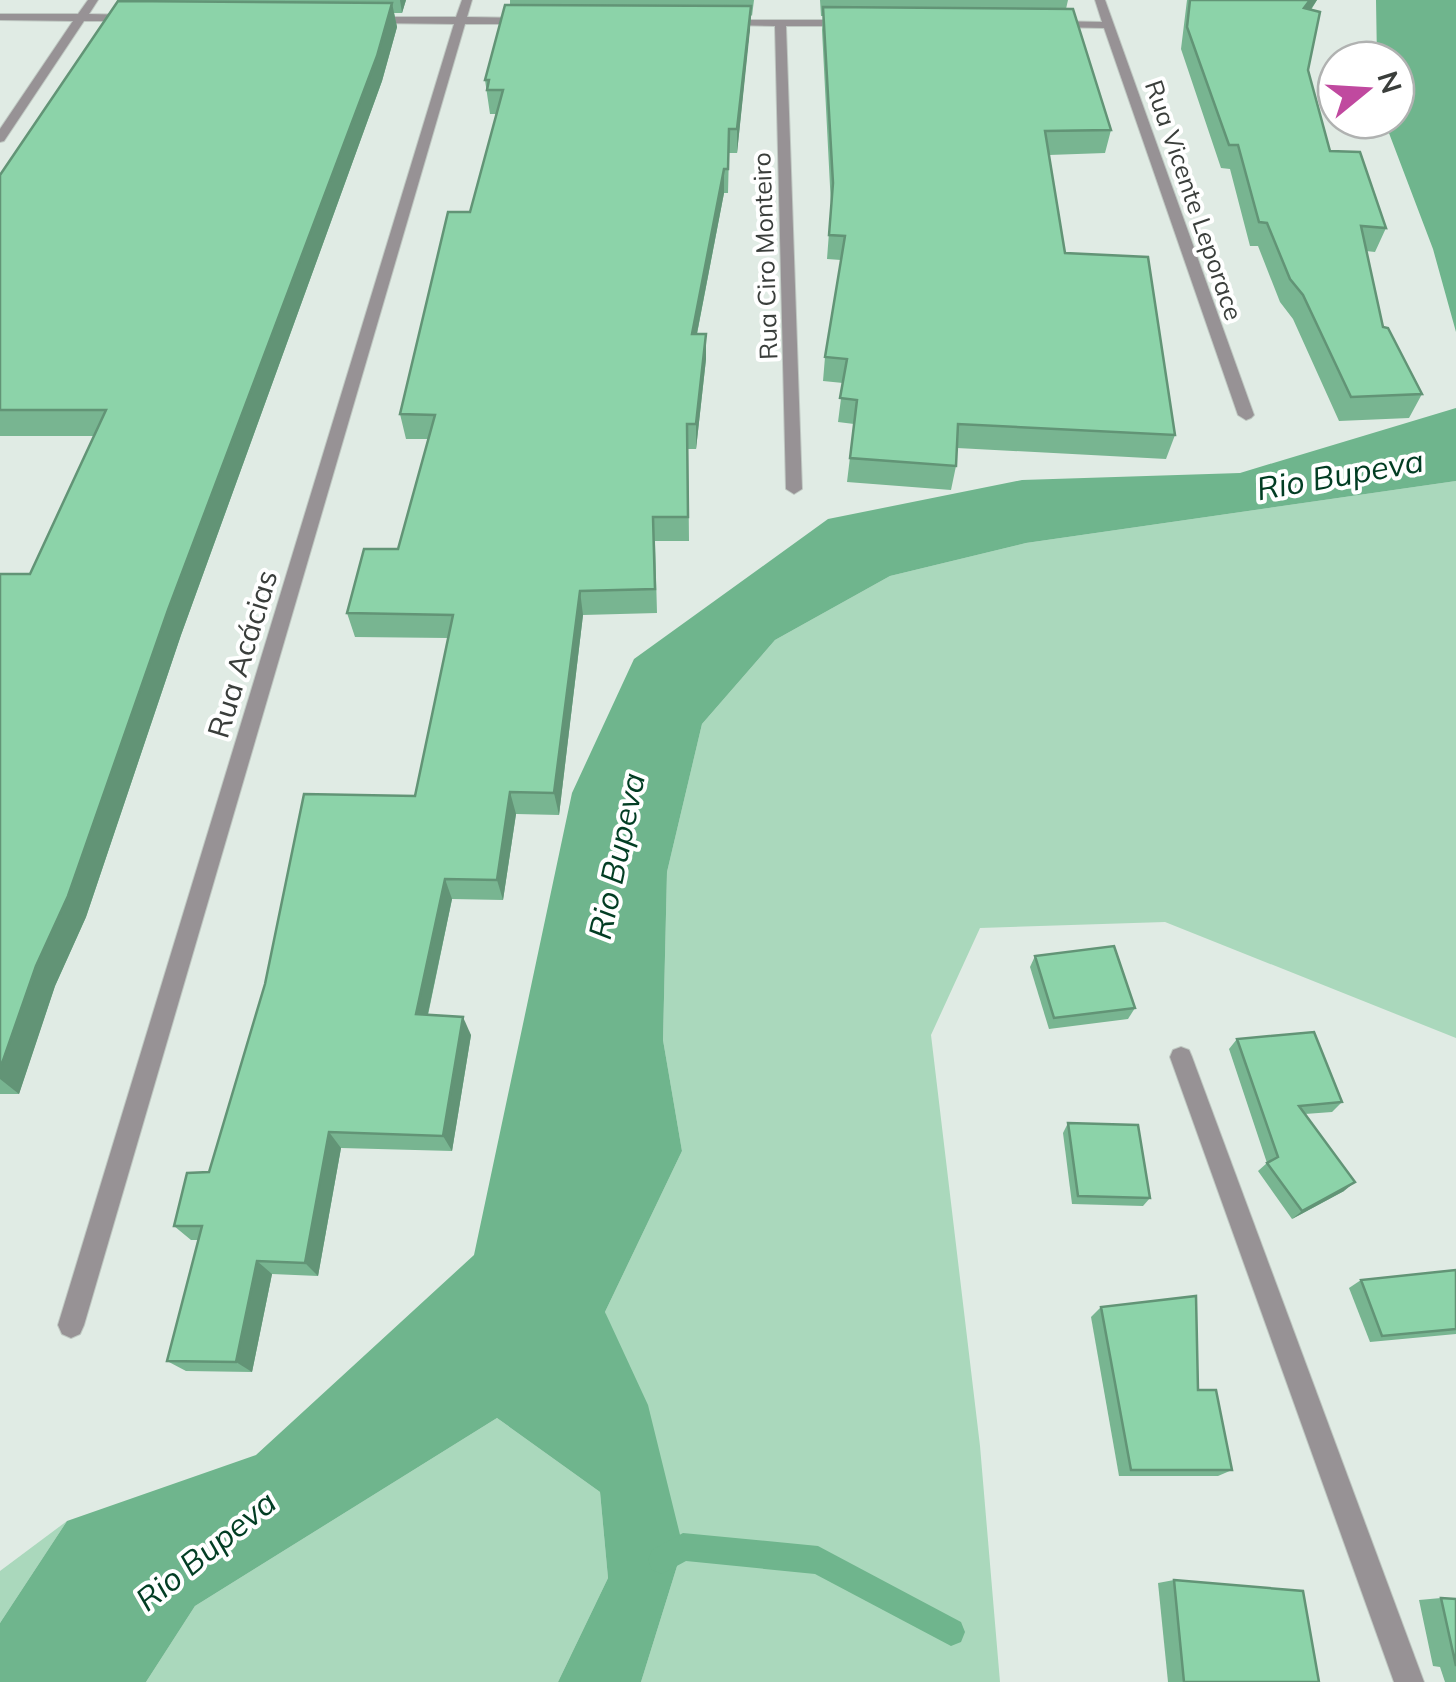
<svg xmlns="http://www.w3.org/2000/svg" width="1456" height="1682" viewBox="0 0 1456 1682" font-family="Mulish,sans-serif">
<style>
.green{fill:#aad8bc}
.water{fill:#6fb58d}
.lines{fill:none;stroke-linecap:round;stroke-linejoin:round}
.stream{fill:#6fb58d;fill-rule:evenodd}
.street-casing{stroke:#bfc8c2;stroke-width:2}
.street{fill:#979295;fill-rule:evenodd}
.wall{fill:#78b591}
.shaded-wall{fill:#629476}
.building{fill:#8cd3a9;stroke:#629476;stroke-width:2.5}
.labels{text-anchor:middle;stroke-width:8;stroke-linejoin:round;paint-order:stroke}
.far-street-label{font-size:25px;fill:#3a3e3b;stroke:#fff}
.street-label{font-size:30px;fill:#3a3e3b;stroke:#fff}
.water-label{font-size:32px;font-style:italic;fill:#023d23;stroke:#fff}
</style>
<rect width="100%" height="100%" fill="#e0ebe4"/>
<g class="green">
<path d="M1456 481V1038L1165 922 980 928 931 1035 980 1446 1000 1682H641L683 1547 605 1312 682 1151 663 1040 667 872 702 724 775 640 890 576 1026 543Z"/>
<path d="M497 1418 600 1492 608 1578 558 1682H146L195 1606Z"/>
<path d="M67 1521 0 1623V1571Z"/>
</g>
<g class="water">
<path d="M1376 0H1456V332L1433 249 1384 120H1396V60H1377Z"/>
<path d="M1456 408V481L1026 543 890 576 775 640 702 724 667 872 663 1040 682 1151 605 1312 648 1405 683 1547 641 1682H558L608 1578 600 1492 497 1418 195 1606 146 1682H0V1623L67 1521 256 1455 474 1255 572 793 634 659 828 519 1022 480 1240 473Z"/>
</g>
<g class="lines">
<path class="stream" d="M683 1533 818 1546 961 1622 965 1632 961 1642 951 1646 815 1574 686 1561 662 1574 652 1570 648 1560 652 1550Z"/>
<defs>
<g id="street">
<path d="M88 0H98L89 14 133 15 138 18 133 21H84L4 141 0 142V129L73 21 0 20V14H78Z"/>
<path d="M462 0H472L467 17 528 18 533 21 528 24H465L84 1325 80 1334 71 1338 62 1334 58 1325 454 24 372 23 367 20 372 17H456Z"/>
<path d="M1095 0H1105L1254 415 1251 418 1246 420 1238 415 1104 28 1052 27 1046 24 1052 21 1102 22Z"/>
<path d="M723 20H848L854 23 848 26H786L802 489 794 494 786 489 775 26 727 25 721 22Z"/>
<path d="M1181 1047 1189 1050 1192 1057 1424 1682H1394L1170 1057 1173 1050Z"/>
</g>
</defs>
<use href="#street" class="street-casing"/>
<use href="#street" class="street"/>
</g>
<g class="wall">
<path d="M132 0H406L402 13H394L397 27 382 81 181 635 86 917 55 986 19 1094H0V574H30L94 436H0V175Z"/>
<path d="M510 0H754L752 16 751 15 737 153H729L728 193H724L697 334H706V359L696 449H688L689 541H655L657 613 583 615 559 815 516 814 503 900 452 899 428 1015 471 1035 452 1151 341 1148 318 1276 272 1274 252 1372 186 1371 167 1361 199 1240H191L174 1226 209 1172 415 796 448 638 355 637 347 613 398 549 428 439H406L400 414 470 212 496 114H490L485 80 510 5Z"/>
<path d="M820 0H1068L1066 9 1111 130 1105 153 1049 155 1065 253 1175 435 1166 459 957 448 956 466 951 490 847 482 854 424 838 422 843 383 823 381 825 357 841 260 827 259 831 206 822 30 823 16H821Z"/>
<path d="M1187 0H1317L1311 10 1308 70 1330 151 1386 228 1375 252 1366 251 1383 327 1422 394 1409 418 1339 421 1293 319 1280 302 1258 246H1250L1230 169 1221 168 1181 49Z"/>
<path d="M1035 956 1135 1008 1128 1019 1049 1029 1030 967Z"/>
<path d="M1237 1039 1342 1102 1332 1112 1305 1114 1344 1191 1292 1219 1258 1171 1267 1163 1229 1049Z"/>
<path d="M1068 1123 1150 1198 1143 1206 1072 1204 1063 1133Z"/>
<path d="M1456 1270V1334L1370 1342 1349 1288 1361 1280Z"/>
<path d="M1101 1307 1198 1390 1232 1470 1218 1476H1119L1091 1317Z"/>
<path d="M1174 1580 1319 1682H1168L1158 1583Z"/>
<path d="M1441 1598 1456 1599V1682H1445L1440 1667 1433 1666 1419 1600Z"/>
</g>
<g class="shaded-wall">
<path d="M400 0H406L402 13Z"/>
<path d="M1310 0H1317L1296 31 1304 8Z"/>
<path d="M392 3 397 27 382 81 181 635 86 917 55 986 19 1094 0 1079V1069L36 966Z"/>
<path d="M751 6 750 30 737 153V129Z"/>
<path d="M724 169V193L692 359V334Z"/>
<path d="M706 334V359L696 449V424Z"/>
<path d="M580 591 583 615 559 815 554 793Z"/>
<path d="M510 792 516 814 503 900 497 880Z"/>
<path d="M445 879 452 899 424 1032 416 1014Z"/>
<path d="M463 1017 471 1035 452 1151 443 1136Z"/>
<path d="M329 1132 341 1148 318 1276 305 1263Z"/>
<path d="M1355 1182 1344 1191 1292 1219 1302 1211Z"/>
<path d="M257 1261 272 1274 252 1372 236 1362Z"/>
</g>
<g class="building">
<path d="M1190 0H1310L1304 8 1320 12 1308 70 1330 151 1360 152 1386 228 1361 226 1383 327 1388 328 1422 394 1351 397 1303 295 1290 279 1267 223 1259 222 1238 145H1229L1187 27Z"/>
<path d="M118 1 392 3 377 56 168 610 68 896 36 966 0 1069V574H30L106 410H0V175Z"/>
<path d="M505 5 751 6 737 129H729L728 169H724L692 334H706L696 424H687L688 517H653L655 589 580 591 554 793 510 792 497 880 445 879 416 1014 463 1017 443 1136 329 1132 305 1263 257 1261 236 1362 167 1361 202 1226H174L187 1173 209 1172 265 984 304 794 415 796 453 615 347 613 364 549H398L435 415 400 414 448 212H470L503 90H487L489 80H485Z"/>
<path d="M823 7 1073 9 1111 130 1045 131 1065 253 1148 257 1175 435 958 424 956 466 850 458 857 400 840 398 847 359 825 357 845 236 829 235 833 183Z"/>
<path d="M1114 946 1135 1008 1054 1018 1035 956Z"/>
<path d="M1314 1032 1342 1102 1299 1106 1355 1182 1302 1211 1267 1163 1278 1157 1237 1039Z"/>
<path d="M1068 1123 1138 1125 1150 1198 1078 1196Z"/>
<path d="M1456 1270V1329L1382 1336 1361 1280Z"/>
<path d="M1196 1296 1198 1390H1216L1232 1470H1131L1101 1307Z"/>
<path d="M1174 1580 1303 1591 1319 1682H1184Z"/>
<path d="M1441 1598 1456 1599V1666Z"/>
</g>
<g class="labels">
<g class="far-street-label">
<text transform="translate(1194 200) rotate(71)" y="9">Rua Vicente Leporace</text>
<text transform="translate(765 256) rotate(-92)" y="9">Rua Ciro Monteiro</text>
</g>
<g class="street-label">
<text transform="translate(243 654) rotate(-73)" y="10">Rua Acácias</text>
</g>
<g class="water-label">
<text transform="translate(1340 475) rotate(-10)" y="11">Rio Bupeva</text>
<text transform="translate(617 856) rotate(-78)" y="11">Rio Bupeva</text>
<text transform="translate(206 1551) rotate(-39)" y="11">Rio Bupeva</text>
</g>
</g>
<g transform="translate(1366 90) rotate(72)"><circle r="48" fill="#ffffff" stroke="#b0b2b1" stroke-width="2.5"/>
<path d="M0-8L18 38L0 25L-18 38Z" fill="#c0499f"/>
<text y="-15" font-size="28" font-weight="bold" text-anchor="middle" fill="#3a3e3b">N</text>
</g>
</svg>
